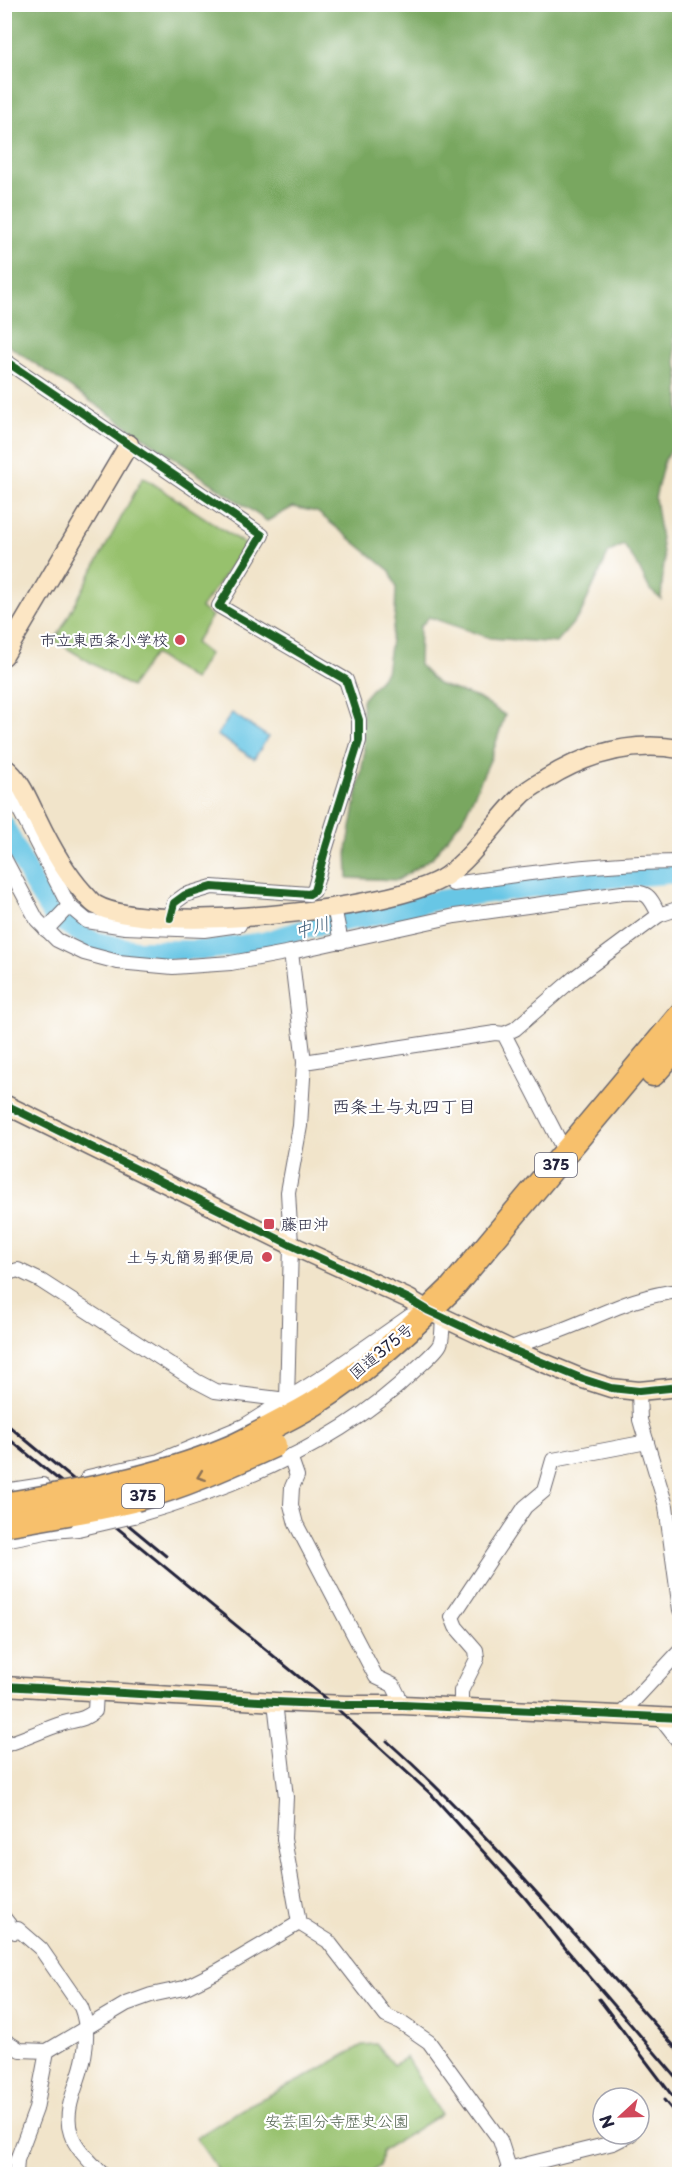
<svg xmlns="http://www.w3.org/2000/svg" width="684" height="2179" viewBox="0 0 684 2179" font-family="'Playpen Sans','Klee One',sans-serif">
<style>
.green{fill:#97c16d;stroke:#5c7254;stroke-width:1.5}
.forest{fill:#79a760;stroke:#4e644e;stroke-width:1.5}
.water{fill:#67c6e5;stroke:#447490;stroke-width:1.5}
.lines{fill:none;stroke-linecap:round;stroke-linejoin:round}
.river{stroke:#67c6e5;stroke-width:20}
.street-casing{stroke:#6a666d;stroke-width:16}
.secondary-casing{stroke:#6a666d;stroke-width:21}
.highway-casing{stroke:#6a666d;stroke-width:27}
.street{stroke:#fff;stroke-width:14}
.secondary{stroke:#fce6c4;stroke-width:18}
.highway{stroke:#f7c06c;stroke-width:24}
.rail{stroke:#22223b;stroke-width:3}
.street-bridge-casing{stroke:#6a666d;stroke-width:16;stroke-linecap:butt}
.highway-bridge-casing{stroke:#6a666d;stroke-width:27;stroke-linecap:butt}
.street-bridge{stroke:#fff;stroke-width:14}
.highway-bridge{stroke:#f7c06c;stroke-width:24}
.cycleway-casing{stroke:#fff;stroke-width:11}
.cycleway{stroke:#1b5e20;stroke-width:8}
.oneway{stroke:#8c7154}
.poi-dot{fill:#d1495b;stroke:#fff;stroke-width:2}
.labels{text-anchor:middle;stroke-width:4.5;stroke-linejoin:round;paint-order:stroke}
.shield{fill:#fff;stroke:#646476;stroke-width:1.5}
.shield-label{font-size:15px;font-weight:bold;fill:#22223b}
.poi-label{font-size:16px;fill:#22223b;stroke:#fff;text-anchor:end}
.street-label{font-size:16px;fill:#22223b;stroke:#fff}
.park-label{font-size:16px;fill:#51624f;stroke:#fff}
.water-label{font-size:18px;font-style:italic;fill:#3a5b76;stroke:#fff}
.neighbourhood-label{font-size:18px;fill:#22223b;stroke:#fff}
</style>
<rect width="100%" height="100%" fill="#fff"/>
<filter id="ink" filterUnits="userSpaceOnUse"><feTurbulence type="fractalNoise" baseFrequency=".0167" numOctaves="2"/><feDisplacementMap in="SourceGraphic" scale="12" xChannelSelector="R" yChannelSelector="G"/><feConvolveMatrix kernelMatrix="1 2 1 2 8 2 1 2 1" color-interpolation-filters="sRGB"/></filter>
<filter id="wash" filterUnits="userSpaceOnUse"><feTurbulence type="fractalNoise" baseFrequency=".008" numOctaves="4" result="noise"/><feDisplacementMap in="SourceGraphic" scale="24" xChannelSelector="R" yChannelSelector="G"/><feGaussianBlur stdDeviation="1.35" result="paint"/><feColorMatrix in="noise" values="0 0 0 0 0 0 0 0 0 0 0 0 0 0 0 0 0 1.4 0 .05"/><feComposite in="paint" operator="in"/></filter>
<g filter="url(#wash)">
<rect width="100%" height="100%" fill="#f1e4ca"/>
<g class="green">
<path d="M143 477 246 545 201 608 212 616 195 643 209 654 194 680 154 654 131 687 55 641Z"/>
<path d="M376 2044 393 2065 406 2057 441 2114 382 2151 380 2166 369 2174H221L196 2138 247 2106 308 2076 362 2045Z"/>
</g>
<path class="forest" d="M4 5H679L680 325 674 336 676 361 679 371 680 437 664 461 655 498 664 560 661 599 650 590 639 568 624 545 609 552 580 615 556 643 490 638 429 617 420 627 419 665 438 684 478 698 505 715 491 758 464 817 432 858 398 880 348 878 347 850 364 756 362 700 386 672 395 614 396 587 390 571 317 512 293 507 267 521 5 343Z"/>
<path class="water" d="M232 713 268 737 254 759 217 735Z"/>
<g class="lines">
<path class="river" d="M4 825 36 889 53 916 93 941 136 950H206L263 942 315 926 363 918 438 900 588 880 680 873"/>
</g>
</g>
<g filter="url(#ink)">
<g class="lines">
<defs>
<g id="street">
<path d="M4 360 262 535 219 606 346 680 359 720V741L326 847 314 891 309 894 212 887 185 895 174 903 170 918"/>
<path d="M4 788 16 803 69 906"/>
<path d="M4 858 37 920 57 940 84 953 118 962 173 967 231 963 291 952"/>
<path d="M447 876 453 884C528 873 604 862 680 862"/>
<path d="M334 907 341 942"/>
<path d="M46 930 69 906 87 921 125 927 204 930 239 925 241 921"/>
<path d="M504 1034 515 1029 574 978 659 915 680 908"/>
<path d="M304 1062 291 952 455 916 622 893C647 892 648 892 659 915"/>
<path d="M4 1274 18 1270 41 1281 196 1381 215 1391 287 1400"/>
<path d="M510 1349C526 1341 543 1337 559 1331 600 1316 635 1295 680 1291"/>
<path d="M639 1391 640 1420 666 1506 680 1610"/>
<path d="M287 1400 291 1245 288 1192 300 1126 304 1062 495 1033 504 1034 566 1154"/>
<path d="M290 1456 297 1476 292 1487 291 1505 296 1524 376 1677 393 1685 403 1705"/>
<path d="M88 1477 159 1461 244 1426 327 1374 410 1316"/>
<path d="M4 1491 43 1485 51 1531"/>
<path d="M134 1516C233 1488 341 1443 415 1370 421 1364 437 1351 440 1344 443 1337 442 1325 443 1317"/>
<path d="M4 1540 51 1531 78 1529"/>
<path d="M275 1702 286 1797 284 1839 299 1923 328 1941 386 2016 400 2022 429 2042 500 2140 511 2174"/>
<path d="M461 1708V1691L477 1659 476 1650 456 1627 452 1617 525 1507 544 1491 553 1460 647 1442"/>
<path d="M623 1715V1712L680 1651"/>
<path d="M663 1717 665 1724 680 1743"/>
<path d="M4 1745C25 1739 44 1729 64 1723 78 1719 82 1721 95 1711L96 1691"/>
<path d="M4 1918 15 1932 18 1929 41 1949 81 2007C87 2022 87 2041 84 2057 80 2082 62 2108 71 2134 76 2149 92 2163 102 2174"/>
<path d="M4 2040 20 2050 47 2051 126 2004 151 1995 184 1988 218 1971 299 1923"/>
<path d="M508 2169 613 2143 631 2134"/>
<path d="M16 2174 17 2160 36 2109 47 2051"/>
</g>
<g id="secondary">
<path d="M4 656 129 444"/>
<path d="M4 767C21 779 29 802 38 820 50 845 64 871 83 892 87 896 91 902 96 905 149 935 396 911 446 876 475 855 495 822 520 797 527 789 537 784 546 779 586 754 632 741 680 749"/>
<path d="M4 1104 291 1245 409 1299 429 1311 510 1349 583 1379 611 1388 639 1391 680 1387"/>
<path d="M4 1686 275 1702 346 1705H403L680 1718"/>
</g>
<g id="highway">
<path d="M653 1074 680 1044"/>
<path d="M266 1430C282 1421 299 1413 315 1403 365 1372 410 1329 452 1288L680 1016"/>
</g>
</defs>
<use href="#street" class="street-casing"/>
<use href="#secondary" class="secondary-casing"/>
<use href="#highway" class="highway-casing"/>
<use href="#street" class="street"/>
<use href="#secondary" class="secondary"/>
<use href="#highway" class="highway"/>
<g class="rail">
<path d="M4 1422 166 1556"/>
<path d="M4 1435 332 1704 433 1796 526 1899 566 1949 680 2082"/>
<path d="M387 1741C461 1807 526 1881 592 1954 621 1987 651 2019 680 2053"/>
<path d="M599 1999 680 2106"/>
<path d="M664 2100 680 2119"/>
</g>
<defs>
<path id="street-bridge" d="M78 1529 134 1516"/>
<g id="highway-bridge">
<path d="M4 1505C79 1492 155 1479 225 1450 239 1445 252 1437 266 1430"/>
<path d="M4 1524C47 1517 90 1510 132 1500 181 1487 228 1466 274 1445"/>
</g>
</defs>
<use href="#street-bridge" class="street-bridge-casing"/>
<use href="#highway-bridge" class="highway-bridge-casing"/>
<use href="#street-bridge" class="street-bridge"/>
<use href="#highway-bridge" class="highway-bridge"/>
<defs>
<g id="cycleway">
<path d="M4 360 262 535 219 606 346 680 359 720V741L326 847 314 891 309 894 212 887 185 895 174 903 170 918"/>
<path d="M4 1104 291 1245 409 1299 429 1311 510 1349 583 1379 611 1388 639 1391 680 1387"/>
<path d="M4 1686 275 1702 346 1705H403L680 1718"/>
</g>
</defs>
<use href="#cycleway" class="cycleway-casing"/>
<use href="#cycleway" class="cycleway"/>
</g>
<defs><path id="oneway-chevron" d="M-2-3.5L2.5 0L-2 3.5" fill="none" stroke-width="1.6" stroke-linecap="round" stroke-linejoin="round" transform="scale(1.5)"/></defs>
<use class="oneway" href="#oneway-chevron" transform="translate(201 1476) rotate(159)"/>
</g>
<g class="poi-dot">
<circle cx="180" cy="640" r="6"/>
<rect x="263" y="1218" width="12" height="12" rx="3"/>
<circle cx="267" cy="1257" r="6"/>
</g>
<g class="labels">
<g class="shield">
<rect x="535" y="1153" width="42" height="24" rx="4.5"/>
<rect x="122" y="1484" width="42" height="24" rx="4.5"/>
</g>
<g class="shield-label">
<text x="556" y="1170">375</text>
<text x="143" y="1501">375</text>
</g>
<g class="poi-label">
<text x="168" y="646">市立東西条小学校</text>
<text x="281" y="1230" text-anchor="start">藤田沖</text>
<text x="255" y="1263">土与丸簡易郵便局</text>
</g>
<g class="street-label">
<text transform="translate(381 1351) rotate(-40)" y="6">国道375号</text>
</g>
<g class="park-label">
<text x="337" y="2127">安芸国分寺歴史公園</text>
</g>
<g class="water-label">
<text transform="translate(312 928) rotate(-15)" y="6">中川</text>
</g>
<g class="neighbourhood-label">
<text x="404" y="1113">西条土与丸四丁目</text>
</g>
</g>
<rect width="684" height="2179" fill="none" stroke="#fff" stroke-width="24"/>
<g transform="translate(621 2116) rotate(248)"><circle r="28" fill="#ffffff" stroke="#a7a7b1" stroke-width="1.5"/>
<path d="M0-4.5L10 22L0 15L-10 22Z" fill="#d1495b"/>
<text y="-9" font-size="16" font-weight="bold" text-anchor="middle" fill="#22223b">N</text>
</g>
</svg>
